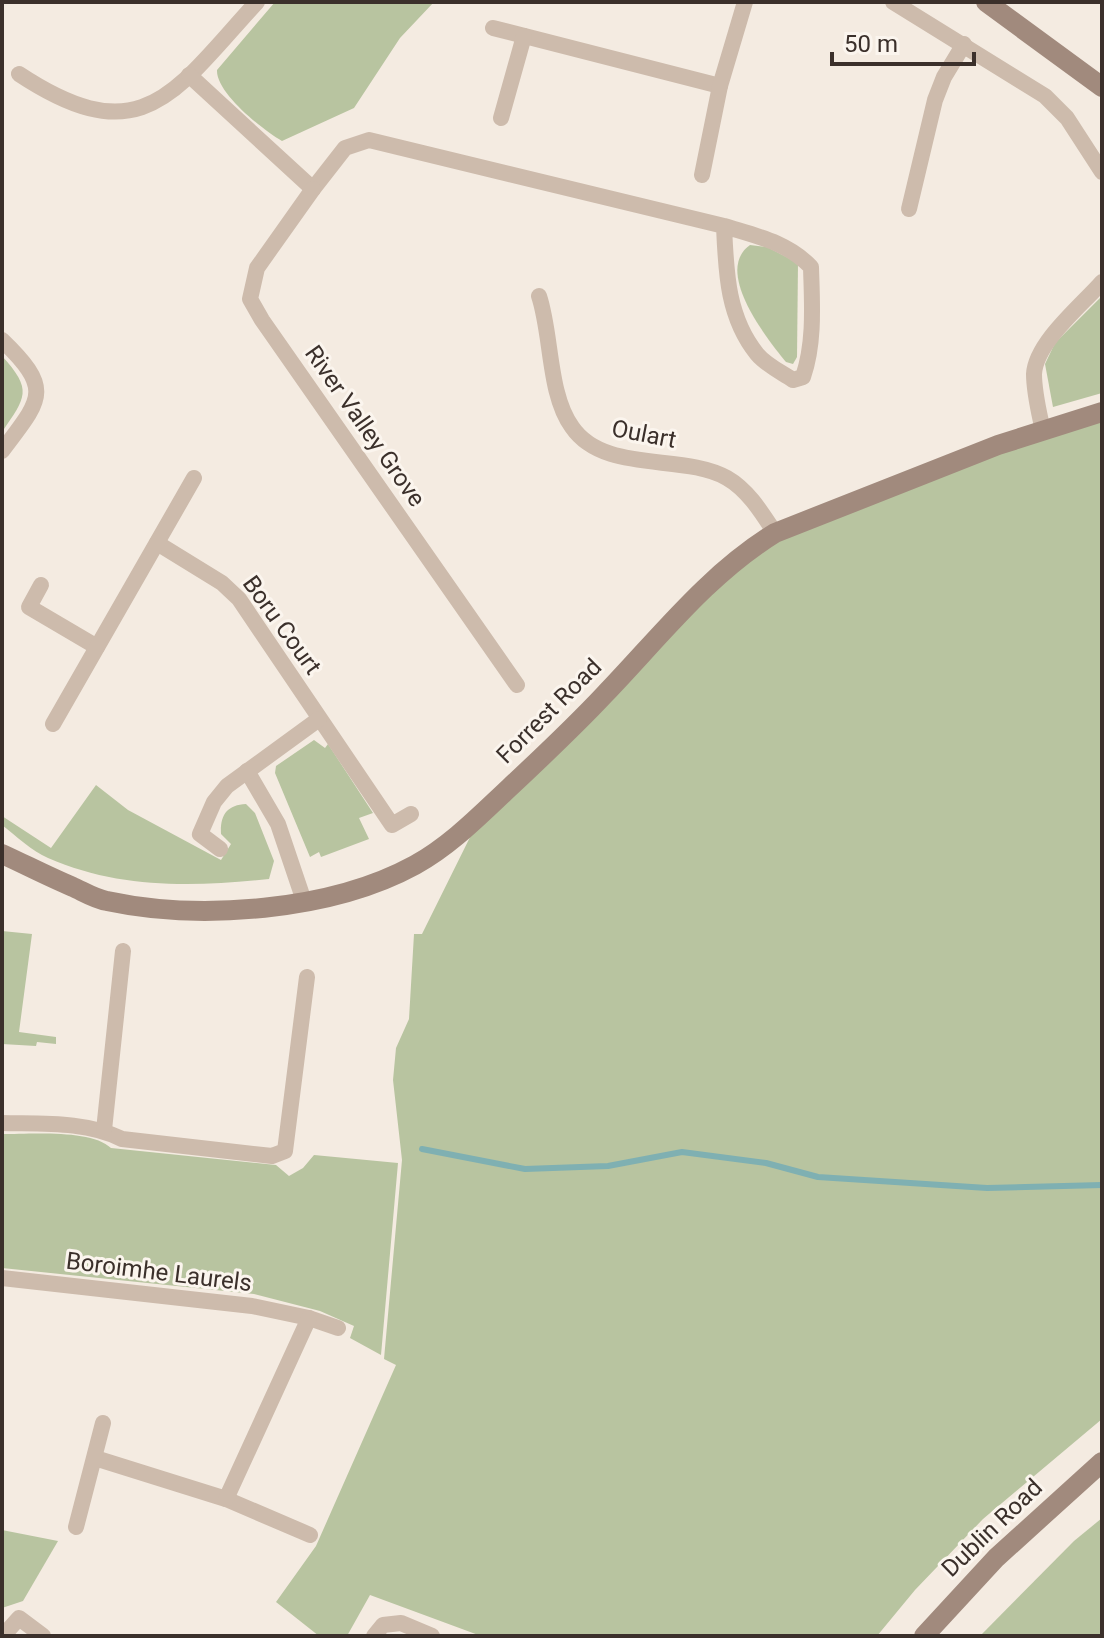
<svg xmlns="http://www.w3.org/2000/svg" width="1104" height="1638" viewBox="0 0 1104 1638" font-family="Roboto,sans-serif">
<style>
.green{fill:#b8c4a0}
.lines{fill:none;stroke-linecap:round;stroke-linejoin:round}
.stream{stroke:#7fb0b2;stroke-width:6}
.street{stroke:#cdbbac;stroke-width:16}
.secondary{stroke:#a18a7d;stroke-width:20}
.labels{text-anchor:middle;stroke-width:6;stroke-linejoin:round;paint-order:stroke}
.street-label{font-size:24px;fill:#3b302b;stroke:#fbf5ee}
</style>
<rect width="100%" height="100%" fill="#f4ebe1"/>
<g class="green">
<path d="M275 2H434L400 38 354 108 282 141C263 130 216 93 217 70Z"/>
<path d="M750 245 767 247 798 263 797 357 793 364 786 362C767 339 713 271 750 245Z"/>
<path d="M1102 296V393L1053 407 1045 364 1055 343Z"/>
<path d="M2 356C33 390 26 397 2 432Z"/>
<path d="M1102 413V1419L983 1519 915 1590 877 1636H481L370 1595 347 1636H319L276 1602 316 1546 396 1365 384 1359 402 1160 393 1080 396 1048 409 1019 414 934H422L482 813 745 551Z"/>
<path d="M314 740 325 748 328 744 373 813 359 818 369 839 321 857 319 852 310 857 275 773 276 766Z"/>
<path d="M96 785 128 810 221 860 231 844 221 834C220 815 227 805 246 804L255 813 274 861 269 879C193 887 119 889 48 858 32 851 16 836 2 825V816L51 848Z"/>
<path d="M2 931 32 934 19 1032 56 1037V1044L37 1042 36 1046 2 1044Z"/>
<path d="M2 1134C30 1134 92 1129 111 1148L276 1165 289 1176 303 1168 314 1155 398 1163 381 1355 350 1338 354 1326 320 1311 254 1294 2 1268Z"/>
<path d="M1102 1518V1636H980L1074 1541Z"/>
<path d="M2 1530 58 1541 23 1601 2 1608Z"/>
</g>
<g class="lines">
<path class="stream" d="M422 1149 525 1169 608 1166 682 1152 766 1163 818 1177 987 1188 1102 1185"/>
<g class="street">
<path d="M893 2 1045 96 1067 118 1102 172"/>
<path d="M493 28 720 86"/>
<path d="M19 74C143 156 175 91 257 2"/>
<path d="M189 75 313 189 345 148 369 140 724 226C756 236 787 242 811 267 812 303 815 342 803 377L793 380C781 372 766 365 757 354 727 317 726 271 724 226"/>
<path d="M501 118 524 36"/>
<path d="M702 175 720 86 745 2"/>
<path d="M313 189 257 268 250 299 262 320 517 685"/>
<path d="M909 209 935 100 944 77 964 44"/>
<path d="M539 296C552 335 548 394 572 427 604 474 683 453 727 478 748 490 762 513 775 533"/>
<path d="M2 340C54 390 41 399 2 451"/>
<path d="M1043 431C1039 412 1034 393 1034 374 1036 342 1082 305 1102 282"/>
<path d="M157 543 222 583 239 599 392 825 411 814"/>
<path d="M41 585 29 607 97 647"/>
<path d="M53 724 194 478"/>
<path d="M247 771 278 824 304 901"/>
<path d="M220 849 200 834 214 802 227 786 319 719"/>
<path d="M2 1123C42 1124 86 1121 122 1139L272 1156 285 1151 307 977"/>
<path d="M104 1130 123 951"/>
<path d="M2 1278 252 1306 309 1318 338 1328"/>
<path d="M95 1458 226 1499 310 1535"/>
<path d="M226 1499 309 1318"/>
<path d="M76 1527 103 1423"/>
<path d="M3 1636 19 1618 43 1636"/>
<path d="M374 1636 383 1625 401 1623 432 1636"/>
</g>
<g class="secondary">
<path d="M986 2 1102 87"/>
<path d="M2 854C26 865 49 877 73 887 84 892 95 899 107 901 200 921 331 911 415 865 451 845 479 816 509 788 541 758 574 727 604 695 659 638 707 575 775 533L998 445 1102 412"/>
<path d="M924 1636 996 1558 1102 1462"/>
</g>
</g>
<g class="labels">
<g class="street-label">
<text transform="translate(365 426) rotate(55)" y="8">River Valley Grove</text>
<text transform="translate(644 434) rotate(11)" y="8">Oulart</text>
<text transform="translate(282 625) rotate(54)" y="8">Boru Court</text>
<text transform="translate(549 711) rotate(-45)" y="8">Forrest Road</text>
<text transform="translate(159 1272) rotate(7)" y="8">Boroimhe Laurels</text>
<text transform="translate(992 1528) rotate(-44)" y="8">Dublin Road</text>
</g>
</g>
<rect width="1104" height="1638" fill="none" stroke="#3b302b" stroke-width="8"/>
<path d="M832 52v12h142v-12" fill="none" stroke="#3b302b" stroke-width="4"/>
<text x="844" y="52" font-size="24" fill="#3b302b" stroke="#fbf5ee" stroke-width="6" paint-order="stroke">50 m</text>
</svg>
